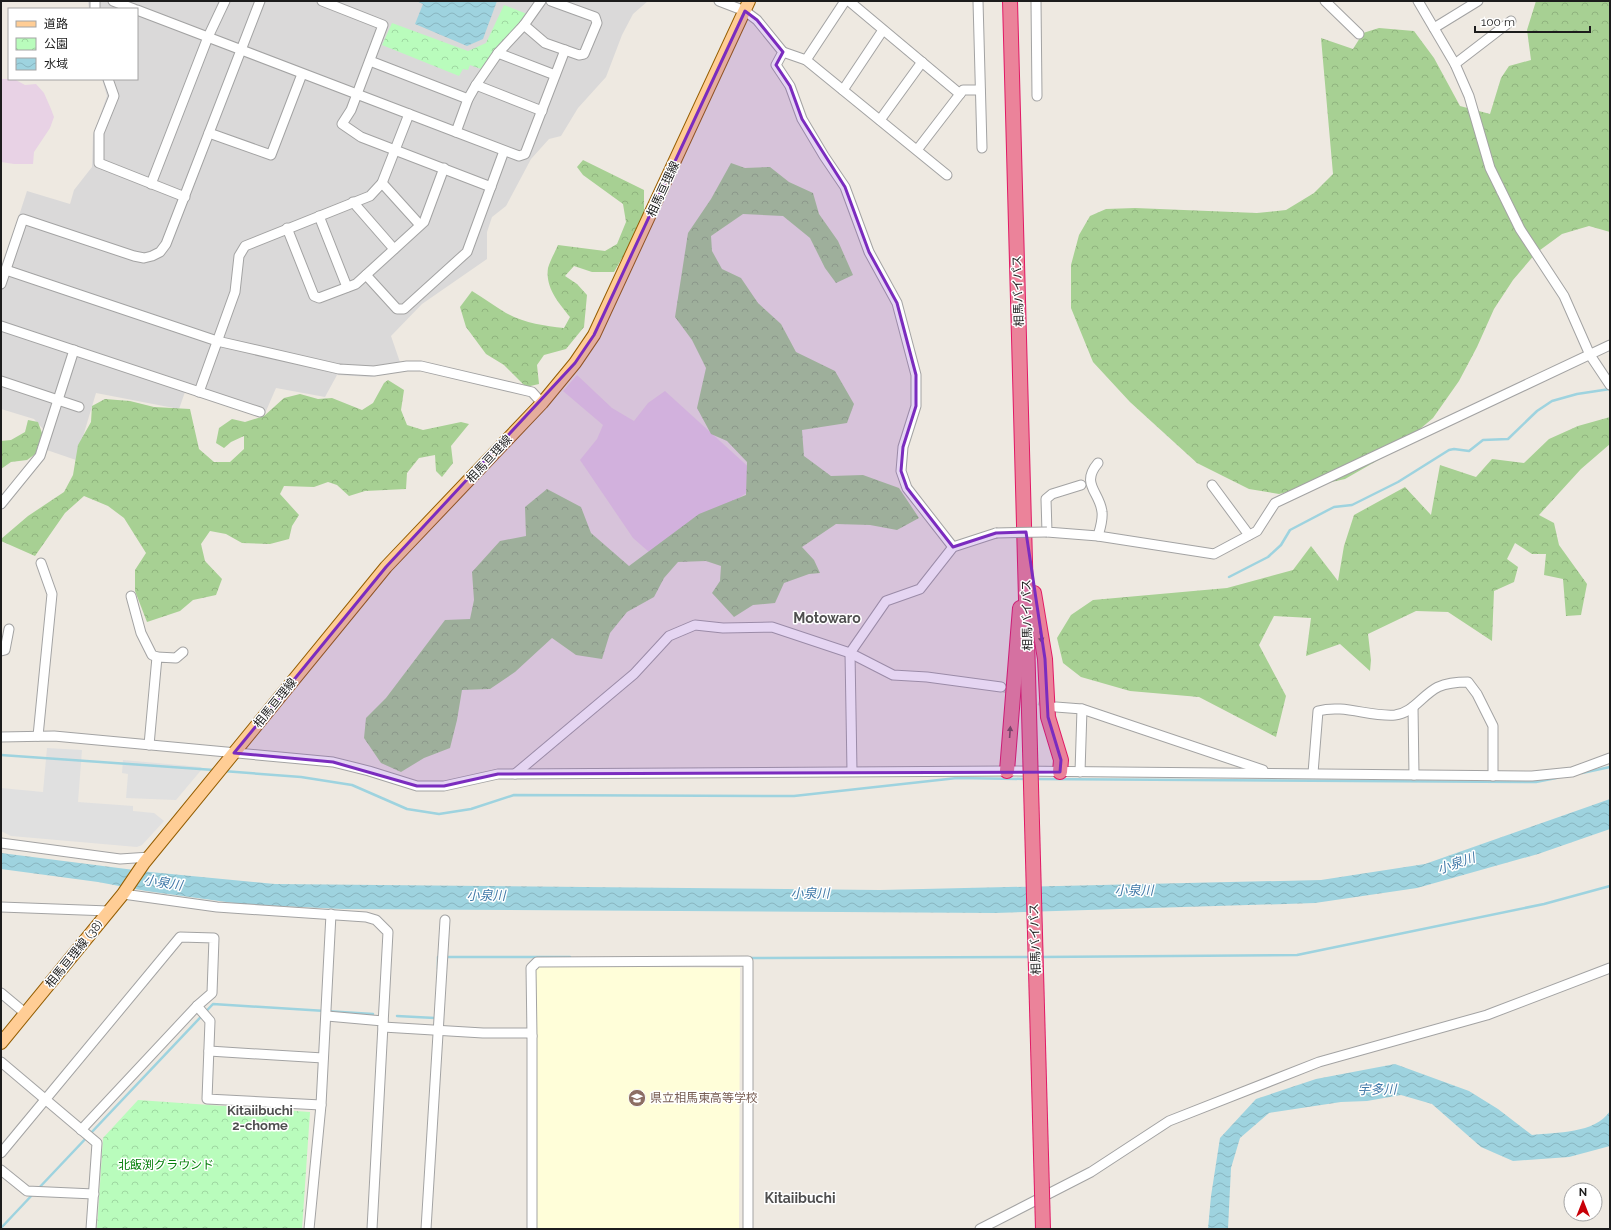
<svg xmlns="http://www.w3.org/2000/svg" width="1611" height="1230" viewBox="0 0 1611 1230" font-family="Raleway,'Noto Sans JP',sans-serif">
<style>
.residential{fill:#dad9d9}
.industrial{fill:#e8d2e5}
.education{fill:#fffed9}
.forest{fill:url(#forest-crowns)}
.park{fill:url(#park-crowns)}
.parking{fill:#e0e0e0}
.water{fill:url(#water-waves)}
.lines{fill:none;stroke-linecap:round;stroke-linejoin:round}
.stream{stroke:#9ed3df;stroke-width:2.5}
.minor-tunnel{stroke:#cecac3;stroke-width:9;stroke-dasharray:9 4.5;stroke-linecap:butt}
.minor-casing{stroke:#a3a3a3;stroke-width:11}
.major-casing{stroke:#945d00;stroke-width:14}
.highway-casing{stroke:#e11965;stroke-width:16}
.minor{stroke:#fff;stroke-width:9}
.major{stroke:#ffcd95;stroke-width:12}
.highway{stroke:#eb839a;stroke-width:14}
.minor-bridge-casing{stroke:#a3a3a3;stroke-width:11;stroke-linecap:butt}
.highway-bridge-casing{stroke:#e11965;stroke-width:16;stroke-linecap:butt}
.minor-bridge{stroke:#fff;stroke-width:9}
.highway-bridge{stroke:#eb839a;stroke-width:14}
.oneway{fill:#794a55}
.marked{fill:#7b2cbf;fill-opacity:0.2;stroke:#7b2cbf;stroke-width:3;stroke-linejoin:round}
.labels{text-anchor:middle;stroke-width:3;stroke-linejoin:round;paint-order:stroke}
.street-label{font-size:12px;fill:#1c1c1c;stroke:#fff}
.education-label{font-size:12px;fill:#785e54;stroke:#fff;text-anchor:start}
.park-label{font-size:12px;fill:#057f0a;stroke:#fff}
.water-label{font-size:13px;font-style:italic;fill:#4079a8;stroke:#fff}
.neighbourhood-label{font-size:13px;font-weight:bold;fill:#4f4f4f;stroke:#fff}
.quarter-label{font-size:14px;font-weight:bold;fill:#4f4f4f;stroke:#fff}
</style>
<defs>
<pattern id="forest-crowns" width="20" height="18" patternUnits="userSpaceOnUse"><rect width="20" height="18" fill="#a7d093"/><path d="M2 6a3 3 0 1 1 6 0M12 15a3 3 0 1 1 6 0" fill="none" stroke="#8fb27e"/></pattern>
<pattern id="park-crowns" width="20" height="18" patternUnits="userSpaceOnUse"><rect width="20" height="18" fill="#b9fcbc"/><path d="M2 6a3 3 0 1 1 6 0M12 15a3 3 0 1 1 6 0" fill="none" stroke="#9ed7a1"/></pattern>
<pattern id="water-waves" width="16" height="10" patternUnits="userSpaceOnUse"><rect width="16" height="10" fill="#9ed3df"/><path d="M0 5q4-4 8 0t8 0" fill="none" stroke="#88b5bf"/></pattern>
</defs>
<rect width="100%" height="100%" fill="#eee9e1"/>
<path class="residential" d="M88 1H648L633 14 622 35 606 77 578 108 561 136 549 139 531 159 506 206 492 217 487 232V259L422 304 391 336 403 371 371 377 337 375 325 397 276 388 263 418 185 392 179 409 96 393 76 460 38 447 44 430 34 419 1 409V271L27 191 70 204 74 190 92 167 93 135 107 96 102 79H137V9H89Z"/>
<g class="industrial">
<path d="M1 79H14L25 85 36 84 44 93 51 109 54 117 50 128 34 152 33 164H14L1 162Z"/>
<path d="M577 375 612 408 634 421 648 403 665 391 765 482 649 552 633 538 580 460 597 439 603 425 563 391Z"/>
</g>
<path class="education" d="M534 966 740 968 739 1229H535Z"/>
<g class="forest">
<path d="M1536 1H1610V232L1589 226 1562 234 1536 253 1513 280 1494 309 1477 347 1459 381 1433 418 1394 451 1345 479 1279 494 1249 489 1197 463 1130 402 1093 362 1071 308V265L1079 235 1090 216 1106 209 1135 208 1257 213 1286 210 1314 193 1333 174 1321 38 1353 49 1363 33 1379 28 1414 31 1434 58 1460 106 1490 114 1501 78 1509 66 1531 60 1527 30Z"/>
<path d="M583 160 644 190V215L632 241 614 272H592L574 266 565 276 577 284 587 295 584 327 566 349 544 355 537 365 539 384 526 387 504 365 486 354 466 327 460 307 472 291C484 298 494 306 506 313 524 323 544 326 564 328L570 317C559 303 545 288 548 268 550 261 555 252 558 245L605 251 617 244 626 222 623 204 583 175 577 167Z"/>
<path d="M731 163 745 168 770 167 789 182 813 193 819 214 838 241 853 275 836 283 825 268 810 238 783 216 743 214 711 236 712 251 722 269 741 278 758 303 781 324 796 352 835 371 854 404 847 423 802 430 804 456 831 476 863 475 899 488 919 518 897 530 870 525 836 524 802 547 814 560 820 573 809 574 784 583 775 603 753 605 734 617 712 593 720 581 721 566 706 561 678 562 664 578 654 597 627 612 610 633 602 659 576 655 552 638 515 672 490 689 462 690 457 720 450 748 424 758 401 772 381 763 364 738 366 718 386 698 445 620 470 619 474 600 472 572 500 541 526 536 525 507 547 489 581 507 591 533 629 566 699 514 746 495 747 462 727 441 711 434 697 408 706 368 692 340 675 317 688 233 711 199Z"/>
<path d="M388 380 404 390 401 410 407 425 423 430 461 422 469 424 451 446 453 463 442 477 436 471 435 455 419 458 407 473 406 489 365 491 349 496 337 485 328 482 314 487 284 486 280 494 299 515 292 526 289 539 270 544 242 543 226 534 210 531 201 544 205 561 222 579 216 595 193 600 180 611 147 622 135 591V570L146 553 124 518 108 506 84 496 65 513 35 556 1 541V539L28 516 64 492 73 475 78 445 91 422 92 406 105 399 130 401 154 407 190 409 199 449 214 462H230L244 449V436L231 442 224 448 216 443 219 428 232 419 245 422 264 416 284 398 300 394 318 399 332 398 362 410 373 403 384 383Z"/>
<path d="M1610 417V444L1581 469 1539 515 1554 523 1559 545 1587 584 1581 615 1566 616 1563 579 1544 575 1546 554H1532L1515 543 1507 559 1518 567 1514 582 1494 591 1492 641 1448 612 1416 611 1368 634 1371 660 1370 671 1340 644 1306 656 1311 618 1274 616 1259 645 1286 696 1276 737 1199 697 1130 691 1081 677 1063 663 1057 638 1071 615 1093 600 1227 588 1293 570 1311 546 1338 581 1344 546 1354 515 1405 487 1431 515 1440 465 1476 477 1492 459 1524 463 1549 439 1578 426Z"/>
<path d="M28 420 38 422 43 436 38 452 27 460 11 462 1 469V441L11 440 25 432Z"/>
</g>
<g class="park">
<path d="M504 5 527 14 481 69 470 65 468 70 463 69 459 76 382 45 392 23 468 51 486 43Z"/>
<path d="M138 1100 310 1112 302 1229H97L103 1138Z"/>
</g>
<g class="parking">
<path d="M47 748 82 750 78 802 133 806V811L154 813 164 821 142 845 137 847 11 836 1 831V788L43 792Z"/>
<path d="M123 760 201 767 202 769 176 800 126 798 128 774 122 773Z"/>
</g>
<g class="water">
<path d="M416 1H497L483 39 467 46 415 24 423 4Z"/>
<path d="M1610 799V829L1538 854 1417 888 1315 903 995 913 342 909 241 904 146 891 98 882 1 869V853L150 872 275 884 880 890 1321 880 1425 864Z"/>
<path d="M1395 1064 1469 1091 1498 1109 1532 1135C1556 1132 1595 1134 1610 1111V1146L1569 1157 1513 1161 1481 1147 1432 1104 1401 1095 1367 1101 1341 1102 1269 1113 1240 1138 1231 1168 1228 1229H1208L1211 1196 1220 1138 1256 1099 1316 1079Z"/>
</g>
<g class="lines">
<g class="stream">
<path d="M1229 577 1268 557 1281 545 1290 530 1334 507 1352 505 1398 482 1449 450 1454 449 1469 451 1483 440 1508 439 1537 411 1552 401 1577 394 1610 389"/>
<path d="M1 755 214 770"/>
<path d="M223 771 301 777 352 785 407 809 439 814 471 809 514 795 794 796 957 778 1026 779"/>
<path d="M1582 773 1610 767"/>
<path d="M1035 779 1536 782 1556 778"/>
<path d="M1041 957 1297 955 1544 904 1610 886"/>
<path d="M749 958 1032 957"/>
<path d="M438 969V957H570"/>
<path d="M397 1016 435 1018"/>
<path d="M37 1190 213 1004 373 1014"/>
<path d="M1 1228 34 1193"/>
</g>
<path class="minor-tunnel" d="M1001 687 1051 705"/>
<defs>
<g id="minor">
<path d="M95 1V9"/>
<path d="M113 1 134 9"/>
<path d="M322 1 383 25 351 110 342 124 361 137 491 187"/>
<path d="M719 1 745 11 757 20 783 52 776 65 790 86 802 119 824 156 845 187 869 252 897 303 916 375V406L903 447 901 471 907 488 953 547"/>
<path d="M849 1 960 94 917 150"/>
<path d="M978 1 982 148"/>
<path d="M1036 1 1037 96"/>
<path d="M1325 1 1359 34"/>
<path d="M1418 1 1455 64 1469 96 1490 168 1520 229 1564 296 1590 355 1610 385"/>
<path d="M137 10 456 132 468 99 476 85 498 53 524 25 541 1"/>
<path d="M524 25 545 43 579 55 584 54 597 23 595 17 551 1"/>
<path d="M1434 28 1478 1"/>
<path d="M783 52 806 60 947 175"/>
<path d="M498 53 555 75"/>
<path d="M806 60 845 1"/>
<path d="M370 61 468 99"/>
<path d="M1455 64 1511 21"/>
<path d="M108 79 114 96 99 133V163L185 197"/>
<path d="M476 85 542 111"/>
<path d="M843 90 883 30"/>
<path d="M960 94 963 90H980"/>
<path d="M880 120 922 62"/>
<path d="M456 132 519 156 525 154 565 50"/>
<path d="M209 133 271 155 302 74"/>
<path d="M382 183 420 225"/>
<path d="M151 184 208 37 225 1"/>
<path d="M353 202 394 249"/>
<path d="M319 216 347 287"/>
<path d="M287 228 314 296 319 298 356 284 424 222 444 168"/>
<path d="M6 270 217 341 339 369 374 371 407 366H421L532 392 542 403"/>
<path d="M366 275 397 309H404L467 252 504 151"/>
<path d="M1 284 23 219 134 256 144 258 152 256 160 252 166 244 260 1"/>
<path d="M1 326 260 412"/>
<path d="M1 381 79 407"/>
<path d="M199 392 235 292 239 256 245 246 370 196 382 183 409 114"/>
<path d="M1081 485 1052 494 1046 499 1047 532 1098 536 1214 554 1257 531 1275 503 1610 345"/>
<path d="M1212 485 1249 535"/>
<path d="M1 504 40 456 74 350"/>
<path d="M1098 536C1100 529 1103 520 1102 512 1100 492 1080 484 1098 463"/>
<path d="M131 596 141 633 152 655 157 657"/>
<path d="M1 651 5 650 9 629"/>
<path d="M1056 707 1082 709 1263 770"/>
<path d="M1413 707 1414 775"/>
<path d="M38 736 52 594 41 563"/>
<path d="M1 737 54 736 333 762 369 771 417 786H444L498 774 1007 771 1532 776 1572 772 1610 758"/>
<path d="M149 745 157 657 176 658 183 652"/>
<path d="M852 771 850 653 886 601 920 589 953 547 996 533"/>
<path d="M1080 772 1082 709"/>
<path d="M1313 773 1318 711C1344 704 1369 717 1395 715 1413 713 1422 695 1438 687 1447 683 1458 682 1468 682L1477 694 1493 726V776"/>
<path d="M515 774 634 674 669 636 695 625 723 628 772 627 850 653 893 675 927 677 1001 687"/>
<path d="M1 843 120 859 150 857"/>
<path d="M123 894 217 907 366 917 376 920 388 932 372 1229"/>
<path d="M1 907 109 911"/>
<path d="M1 993 25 1013"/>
<path d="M197 1006 210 1021 207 1099 321 1105"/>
<path d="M327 1016 383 1021"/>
<path d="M383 1027 483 1033H530L532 1036V1229"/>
<path d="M532 1036 531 968 537 962 748 961V1229"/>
<path d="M209 1051 323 1058"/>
<path d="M1 1062 97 1143 91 1229"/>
<path d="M1 1153 180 937 214 938 212 993 197 1006 81 1130"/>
<path d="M1 1170 27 1191 94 1194"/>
<path d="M309 1229 321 1105 331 914"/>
<path d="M426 1229 445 920"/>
<path d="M980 1229 1091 1172 1169 1121 1319 1062 1487 1015 1610 968"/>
</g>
<path id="major" d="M1 1043 123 894 144 863 386 567 542 403 575 363 594 335 749 1"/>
<g id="highway">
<path d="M1010 1 1030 749"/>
<path d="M1034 593 1045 659 1048 717 1061 760 1060 772"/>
<path d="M1007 771 1020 608"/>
</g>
</defs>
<use href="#minor" class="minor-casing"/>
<use href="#major" class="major-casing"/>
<use href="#highway" class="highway-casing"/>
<use href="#minor" class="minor"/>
<use href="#major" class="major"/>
<use href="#highway" class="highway"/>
<defs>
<path id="minor-bridge" d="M996 533 1047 532"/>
<path id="highway-bridge" d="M1030 749 1043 1229"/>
</defs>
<use href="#minor-bridge" class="minor-bridge-casing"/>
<use href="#highway-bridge" class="highway-bridge-casing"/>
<use href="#minor-bridge" class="minor-bridge"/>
<use href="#highway-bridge" class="highway-bridge"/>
</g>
<defs><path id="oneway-solid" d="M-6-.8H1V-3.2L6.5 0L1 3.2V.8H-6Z"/></defs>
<g class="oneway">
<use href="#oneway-solid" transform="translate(1041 637) rotate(81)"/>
<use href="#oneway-solid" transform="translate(1010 732) rotate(-86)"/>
</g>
<path class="marked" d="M745 11 757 20 783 52 776 65 790 86 802 119 845 187 869 252 897 303 916 375V406L903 447 901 471 907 488 953 547 996 533 1026 532 1045 659 1048 717 1061 760 1060 772 498 774 444 786H417L333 762 234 753 386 567 575 363 594 335Z"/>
<defs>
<symbol id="school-disc" viewBox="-11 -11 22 22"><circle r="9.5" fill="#8d6e63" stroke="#fff"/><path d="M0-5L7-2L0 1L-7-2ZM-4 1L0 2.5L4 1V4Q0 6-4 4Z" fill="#fff"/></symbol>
</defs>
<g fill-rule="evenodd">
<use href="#school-disc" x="627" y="1088" width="20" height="20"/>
</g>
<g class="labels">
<g class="street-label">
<text transform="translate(663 189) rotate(-65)" y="4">相馬亘理線</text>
<text transform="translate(1018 291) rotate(-92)" y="4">相馬バイパス</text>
<text transform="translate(489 459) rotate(-47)" y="4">相馬亘理線</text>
<text transform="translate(1027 615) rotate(-91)" y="4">相馬バイパス</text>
<text transform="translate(275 703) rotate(-51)" y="4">相馬亘理線</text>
<text transform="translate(1035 939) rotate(-92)" y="4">相馬バイパス</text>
<text transform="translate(74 954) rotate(-51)" y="4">相馬亘理線 (38)</text>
</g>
<g class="education-label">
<text x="650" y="1102">県立相馬東高等学校</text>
</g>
<g class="park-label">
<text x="166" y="1169">北飯渕グラウンド</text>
</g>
<g class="water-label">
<text transform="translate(1456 863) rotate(-19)" y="5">小泉川</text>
<text transform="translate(163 882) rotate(9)" y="5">小泉川</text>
<text transform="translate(1134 890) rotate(-1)" y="5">小泉川</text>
<text transform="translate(810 893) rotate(-1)" y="5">小泉川</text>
<text x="486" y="900">小泉川</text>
<text transform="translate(1377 1089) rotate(-1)" y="5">宇多川</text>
</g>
<g class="neighbourhood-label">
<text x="260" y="1115">Kitaiibuchi<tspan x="260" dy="15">2-chome</tspan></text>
</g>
<g class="quarter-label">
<text x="827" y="623">Motowaro</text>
<text x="800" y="1203">Kitaiibuchi</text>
</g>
</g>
<rect width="1611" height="1230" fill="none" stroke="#1c1c1c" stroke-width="4"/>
<rect x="8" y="8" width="130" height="72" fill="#ffffff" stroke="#a4a4a4"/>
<rect x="16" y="21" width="20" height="6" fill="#ffcd95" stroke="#a4a4a4"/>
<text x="44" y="28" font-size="12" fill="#1c1c1c">道路</text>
<rect x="16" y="38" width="20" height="12" fill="url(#park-crowns)" stroke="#a4a4a4"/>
<text x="44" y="48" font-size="12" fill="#1c1c1c">公園</text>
<rect x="16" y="58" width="20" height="12" fill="url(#water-waves)" stroke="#a4a4a4"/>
<text x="44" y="68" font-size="12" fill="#1c1c1c">水域</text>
<g transform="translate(1583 1202)"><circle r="19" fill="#ffffff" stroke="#a4a4a4"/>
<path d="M0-3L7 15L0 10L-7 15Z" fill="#c80008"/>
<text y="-6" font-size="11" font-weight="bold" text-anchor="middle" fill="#1c1c1c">N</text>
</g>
<path d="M1475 26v6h115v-6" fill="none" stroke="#1c1c1c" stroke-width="2"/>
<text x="1481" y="26" font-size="12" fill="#1c1c1c" stroke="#ffffff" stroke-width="3" paint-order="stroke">100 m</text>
</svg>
